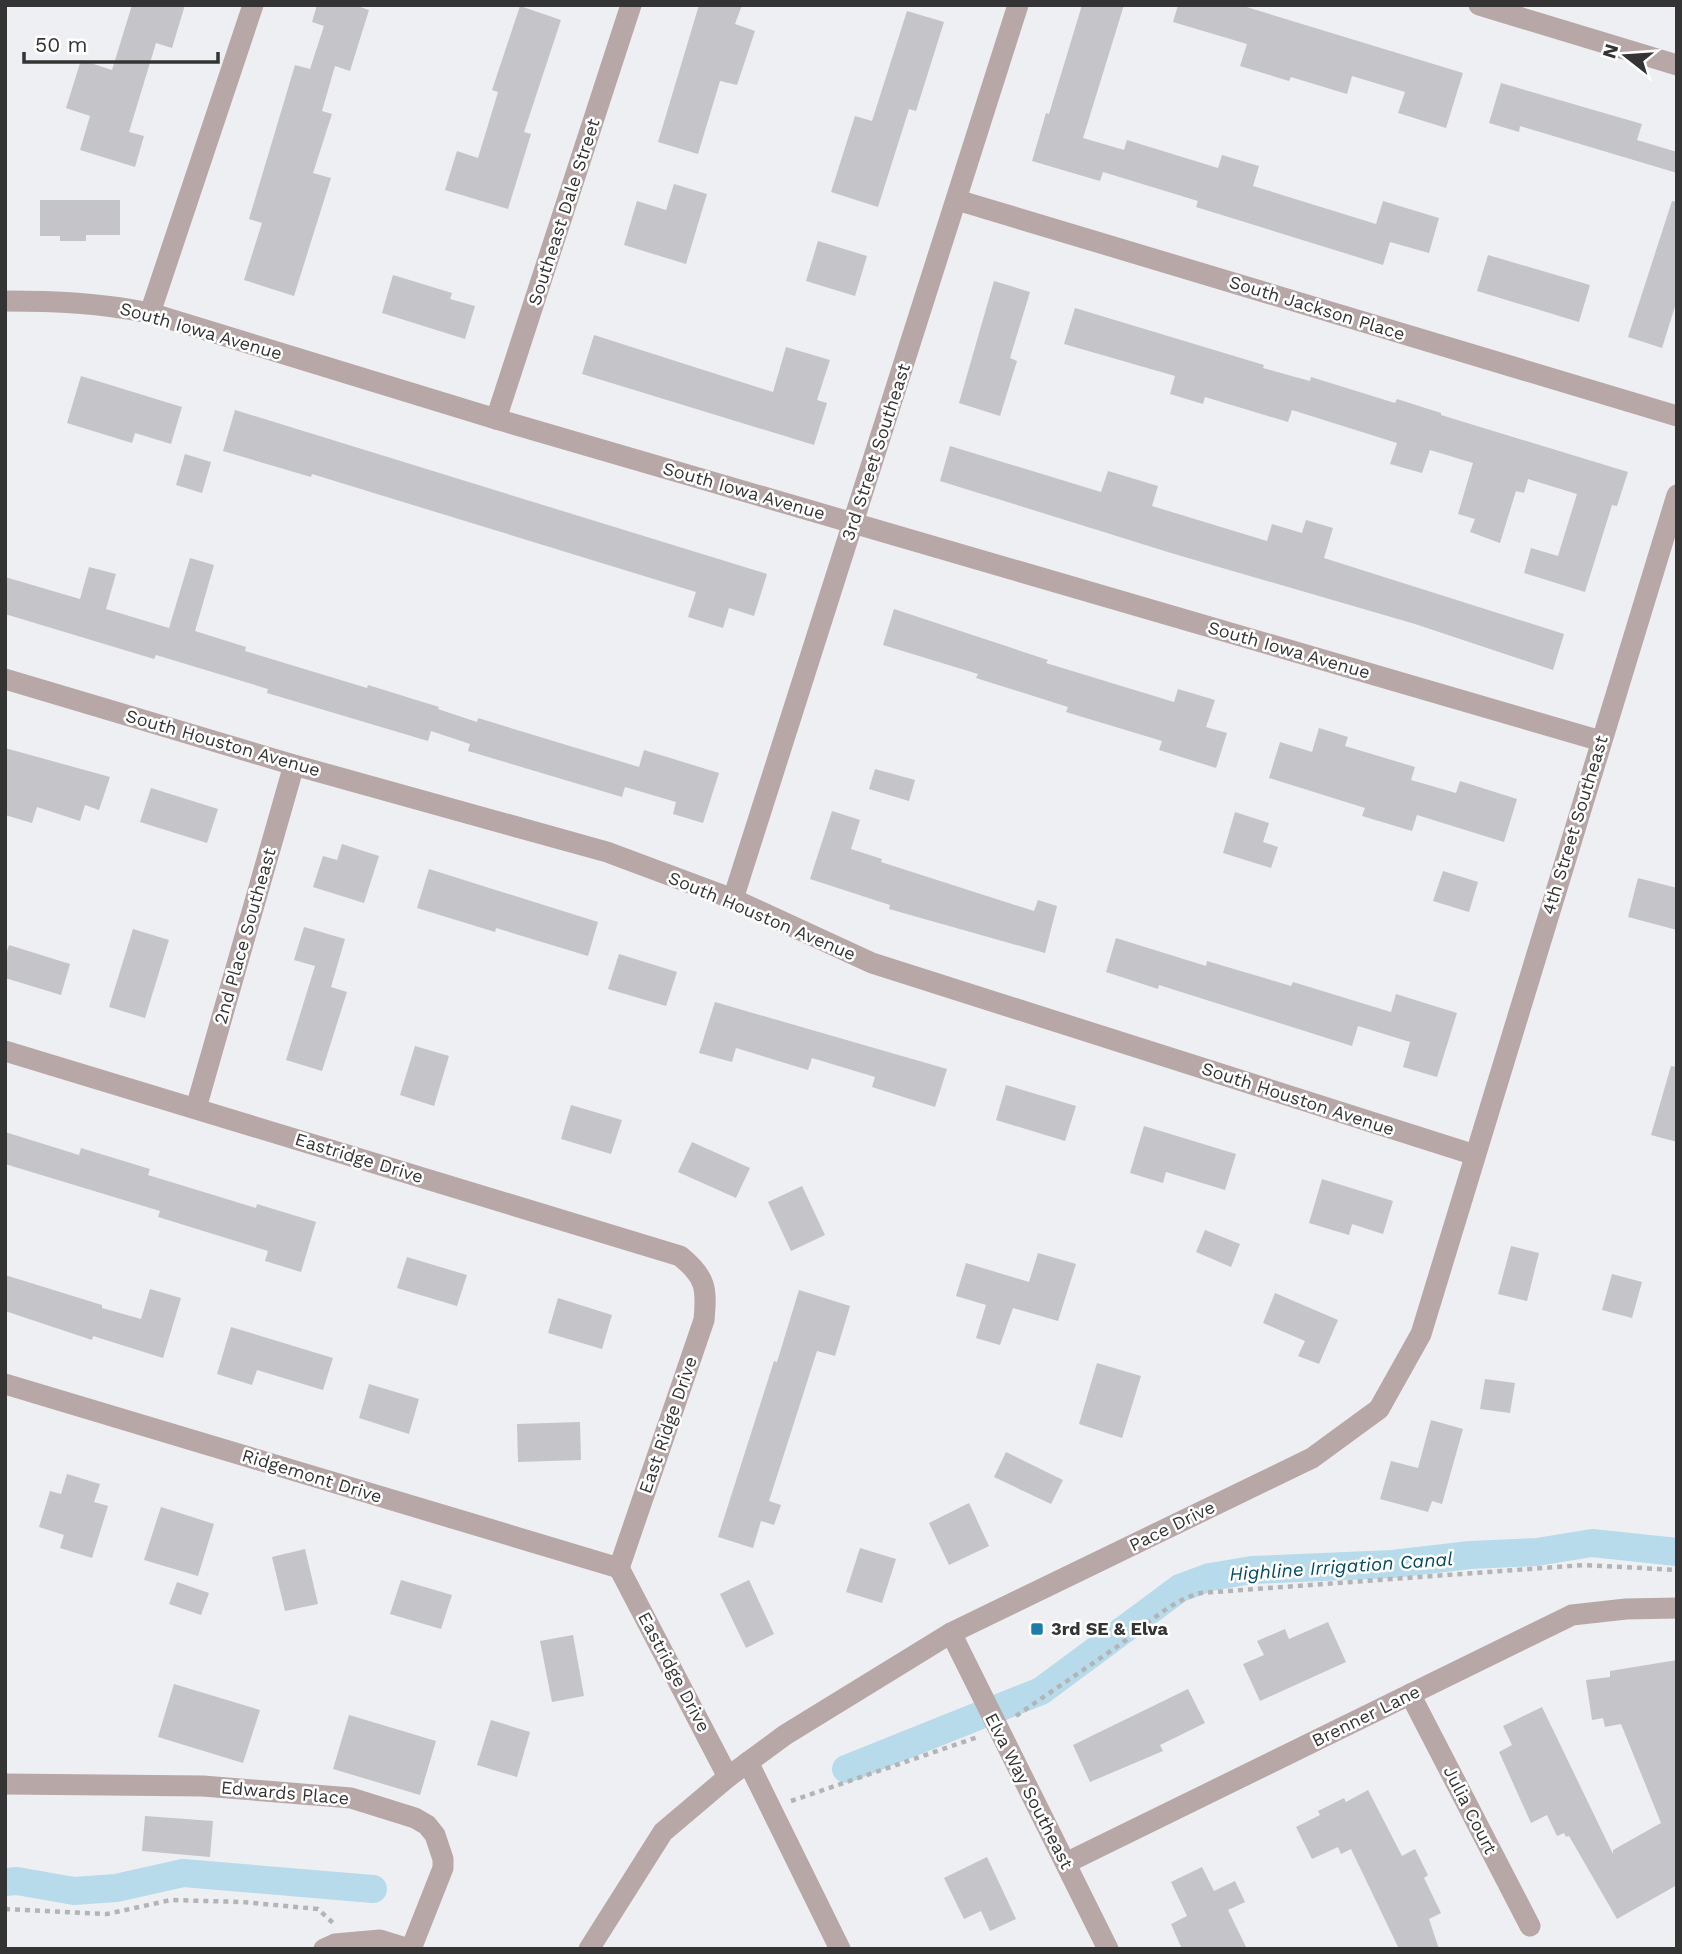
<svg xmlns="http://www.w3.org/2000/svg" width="1682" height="1954" viewBox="0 0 1682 1954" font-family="'Work Sans',sans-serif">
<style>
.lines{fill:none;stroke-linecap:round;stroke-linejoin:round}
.canal{stroke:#b8dbeb;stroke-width:28}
.building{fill:#c5c5c9}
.path{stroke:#b3b4b6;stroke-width:4.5;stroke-dasharray:5 5;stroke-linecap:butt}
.minor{stroke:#b8a7a7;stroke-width:21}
.poi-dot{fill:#1d7ca9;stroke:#fff;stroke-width:2.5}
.labels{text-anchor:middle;stroke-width:5;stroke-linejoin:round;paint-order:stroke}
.street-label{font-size:18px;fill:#343435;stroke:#fff}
.poi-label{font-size:18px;font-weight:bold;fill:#343435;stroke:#fff;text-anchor:start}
.water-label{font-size:19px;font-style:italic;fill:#034b62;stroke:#fff}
</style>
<rect width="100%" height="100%" fill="#eeeff2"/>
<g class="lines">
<g class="canal">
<path d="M846 1769 1041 1691 1180 1588 1210 1577 1252 1570 1392 1564 1470 1555 1537 1552 1592 1543 1677 1552"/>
<path d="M5 1882 17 1881 74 1891 116 1888 183 1873 373 1889"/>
</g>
</g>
<g class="building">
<path d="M132 5H185L172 48 156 43 129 132 144 136 135 167 80 150 90 116 66 108 81 60 112 70Z"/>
<path d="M317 5H354L369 10 350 71 335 66 322 111 332 114 313 173 331 178 294 296 244 280 262 223 249 219 295 65 310 69 324 26 312 22Z"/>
<path d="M699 5H742L735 24 755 31 737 85 720 81 698 154 658 142Z"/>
<path d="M1082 5H1124L1083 138 1124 150 1127 140 1218 168 1222 155 1259 166 1253 186 1376 224 1383 201 1439 218 1429 253 1390 242 1383 265 1196 207 1198 201 1103 172 1100 181 1032 161 1046 113 1049 114Z"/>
<path d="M1178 5H1240L1463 73 1446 128 1398 113 1405 92 1352 76 1347 94 1291 77 1289 81 1240 66 1247 44 1173 22Z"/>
<path d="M520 6 561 20 524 132 531 134 508 209 445 190 457 151 478 158 498 92 492 90Z"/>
<path d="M907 11 944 22 916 111 909 109 878 207 831 192 855 116 872 121Z"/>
<path d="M1501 83 1642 124 1637 140 1677 152V173L1520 126 1519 132 1489 123Z"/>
<path d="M674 184 707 194 686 264 624 245 637 201 666 210Z"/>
<path d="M40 200H120V235H86V241H60V236H40Z"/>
<path d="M1672 201 1677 202V300L1662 348 1628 337Z"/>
<path d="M818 241 867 256 855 296 806 281Z"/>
<path d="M1488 255 1590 285 1579 322 1477 291Z"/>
<path d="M393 275 452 293 450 299 475 306 465 339 382 313Z"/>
<path d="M994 281 1030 292 1010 358 1017 361 1000 416 959 403Z"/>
<path d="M1075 308 1264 365 1263 368 1310 381 1311 377 1395 403 1397 399 1441 413V415L1628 472 1617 506 1612 505 1585 592 1524 573 1531 548 1558 556 1577 494 1528 479 1524 493 1516 491 1500 543 1470 532 1475 519 1458 514 1473 463 1430 450 1422 473 1390 464 1397 443 1292 410 1288 422 1205 397 1203 404 1170 394 1175 376 1064 344Z"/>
<path d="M594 335 773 392 786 347 830 360 817 400 827 403 814 445 582 374Z"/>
<path d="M81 376 182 407 171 444 135 433 132 443 67 423Z"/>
<path d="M235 410 767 574 754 616 729 608 723 628 688 617 696 592 312 474 311 477 223 451Z"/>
<path d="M950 446 1101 492 1108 471 1158 486 1152 506 1267 541 1272 524 1302 533 1306 520 1333 528 1324 558 1564 634 1553 670 1415 624 1171 553 940 481Z"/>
<path d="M185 454 211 462 202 493 176 485Z"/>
<path d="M190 558 214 565 195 631 246 647 245 651 367 688 368 685 439 707 438 709 477 722 478 718 639 767 644 750 719 773 703 823 673 814 676 802 625 787 622 797 468 751 470 744 431 731 428 741 267 693 268 689 156 655 154 659 5 614V577L80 599 89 567 116 574 106 609 169 628Z"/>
<path d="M894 609 1048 660 1046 663 1174 702 1178 689 1215 700 1206 727 1227 733 1216 768 1159 750 1162 741 1066 712 1068 707 976 678 978 674 883 645Z"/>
<path d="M1319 728 1348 737 1345 746 1415 767 1411 780 1456 793 1460 781 1517 799 1504 842 1417 815 1412 831 1362 816 1365 808 1269 778 1280 742 1312 752Z"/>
<path d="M5 748 110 777 99 810 85 805 80 821 37 807 32 823 5 815Z"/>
<path d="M875 769 915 780 909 801 869 789Z"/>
<path d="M151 788 218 809 207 843 140 822Z"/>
<path d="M832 811 860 820 851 849 882 859 881 862 1034 911 1038 900 1057 906 1045 953 889 909 890 905 810 879Z"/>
<path d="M1235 812 1269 823 1263 842 1278 847 1271 868 1223 853Z"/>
<path d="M342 844 379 856 364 903 313 887 323 856 337 860Z"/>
<path d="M429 869 598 922 588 956 496 928 495 932 417 908Z"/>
<path d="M1443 871 1478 882 1469 912 1433 901Z"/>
<path d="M1638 878 1677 888V930L1628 917Z"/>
<path d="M304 927 345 939 331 987 347 992 322 1071 286 1060 315 966 294 960Z"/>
<path d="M133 929 169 940 145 1018 109 1007Z"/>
<path d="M1116 938 1206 966 1207 961 1291 986 1293 982 1391 1012 1396 994 1457 1013 1437 1077 1403 1067 1410 1042 1358 1026 1352 1046 1159 985 1158 989 1106 972Z"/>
<path d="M9 945 70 964 61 995 5 978V958Z"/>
<path d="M619 954 677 972 666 1006 608 989Z"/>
<path d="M715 1002 947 1069 935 1107 872 1087 875 1077 812 1058 808 1070 736 1048 732 1062 699 1053Z"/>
<path d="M415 1046 449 1056 434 1106 400 1095Z"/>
<path d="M1671 1066 1677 1067V1142L1651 1135Z"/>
<path d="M1006 1085 1076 1106 1065 1141 996 1120Z"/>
<path d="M571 1105 622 1120 611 1154 561 1139Z"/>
<path d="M1144 1126 1236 1154 1225 1190 1166 1172 1163 1183 1130 1173Z"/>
<path d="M5 1132 79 1155 81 1148 150 1169 148 1175 256 1208 257 1204 316 1222 301 1272 265 1261 268 1251 158 1217 160 1211 5 1164Z"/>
<path d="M692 1142 750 1168 736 1198 678 1172Z"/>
<path d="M1322 1179 1393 1201 1383 1234 1352 1224 1349 1235 1309 1223Z"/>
<path d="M802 1186 825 1235 791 1251 768 1202Z"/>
<path d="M1205 1230 1240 1244 1231 1267 1196 1252Z"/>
<path d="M1511 1246 1539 1253 1527 1301 1498 1294Z"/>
<path d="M1038 1253 1076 1264 1058 1321 1013 1308 1000 1345 976 1338 986 1305 956 1296 966 1263 1029 1282Z"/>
<path d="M407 1257 467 1275 457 1306 397 1288Z"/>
<path d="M1612 1274 1642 1282 1632 1318 1602 1310Z"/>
<path d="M5 1275 102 1305V1308L141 1319 150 1289 181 1298 163 1358 93 1336 92 1340 5 1311Z"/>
<path d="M799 1290 850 1306 835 1356 817 1351 769 1501 781 1505 774 1525 761 1521 753 1548 718 1537 774 1361 777 1362Z"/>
<path d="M1275 1293 1338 1320 1319 1364 1298 1356 1305 1341 1263 1323Z"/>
<path d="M558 1298 612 1315 602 1349 548 1333Z"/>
<path d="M231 1327 333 1358 323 1390 257 1370 252 1385 217 1374Z"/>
<path d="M1097 1363 1141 1376 1122 1438 1079 1424Z"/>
<path d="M1485 1379 1515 1383 1510 1413 1480 1409Z"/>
<path d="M369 1384 419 1399 409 1434 359 1418Z"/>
<path d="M1431 1420 1463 1429 1442 1504 1432 1501 1428 1512 1380 1499 1391 1461 1418 1468Z"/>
<path d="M580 1422 581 1460 518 1462 517 1424Z"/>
<path d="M1006 1452 1063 1480 1051 1504 994 1477Z"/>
<path d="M67 1474 100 1484 94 1502 108 1506 92 1558 60 1548 64 1535 39 1527 50 1491 61 1494Z"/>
<path d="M969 1503 989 1546 949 1565 929 1523Z"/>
<path d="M161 1507 214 1524 198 1576 144 1560Z"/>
<path d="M860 1548 896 1559 882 1603 846 1592Z"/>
<path d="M305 1549 318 1604 285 1611 272 1557Z"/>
<path d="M401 1580 452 1595 441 1629 390 1614Z"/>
<path d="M749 1580 774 1634 746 1648 720 1594Z"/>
<path d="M177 1582 209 1593 201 1615 169 1604Z"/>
<path d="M1328 1622 1346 1662 1260 1701 1243 1664 1264 1655 1257 1641 1285 1629 1289 1639Z"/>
<path d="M573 1635 584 1696 552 1702 540 1641Z"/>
<path d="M1677 1660V1885L1617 1919 1569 1836 1566 1837 1564 1833 1557 1836 1547 1815 1531 1823 1499 1752 1512 1745 1503 1726 1542 1707 1613 1854V1850L1661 1823 1621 1724 1605 1727 1603 1718 1592 1720 1586 1680 1610 1677V1671Z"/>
<path d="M174 1684 260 1710 243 1763 158 1737Z"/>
<path d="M1188 1689 1205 1723 1160 1745 1163 1751 1090 1782 1073 1745Z"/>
<path d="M349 1715 436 1741 420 1795 333 1769Z"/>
<path d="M491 1720 530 1732 517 1777 477 1765Z"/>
<path d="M1368 1790 1402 1856 1415 1849 1428 1875 1424 1878 1441 1913 1429 1919 1439 1949H1399L1351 1849 1341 1854 1338 1847 1312 1859 1296 1827 1320 1815 1318 1811 1344 1798 1346 1802Z"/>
<path d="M145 1816 213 1821 210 1857 142 1851Z"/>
<path d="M987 1857 1016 1919 990 1931 981 1911 964 1919 944 1878Z"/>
<path d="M1202 1867 1214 1891 1235 1881 1245 1902 1228 1910 1247 1949H1182L1171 1924 1187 1916 1171 1882Z"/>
</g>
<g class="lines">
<g class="path">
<path d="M1016 1716C1049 1693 1082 1671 1115 1648 1143 1629 1168 1601 1201 1593L1584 1565 1677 1570"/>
<path d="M791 1801 978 1737"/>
<path d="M5 1909 107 1914 171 1900 242 1902 318 1909 333 1923"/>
</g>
<g class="minor">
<path d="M1479 5 1677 65"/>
<path d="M957 200 1677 416"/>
<path d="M5 301C57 301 99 303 150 313L496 419 1601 741"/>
<path d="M150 313 253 5"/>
<path d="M496 419 631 5"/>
<path d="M5 679 294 765 607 852 733 899 872 963 1475 1155"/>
<path d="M733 899 1018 5"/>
<path d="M5 1051 680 1256C706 1277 707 1288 704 1320L619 1568"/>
<path d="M196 1108 294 765"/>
<path d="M5 1384 619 1568"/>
<path d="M619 1568 728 1777"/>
<path d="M951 1633 1108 1949"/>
<path d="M1410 1694 1530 1926"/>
<path d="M748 1762 840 1949"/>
<path d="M5 1784 203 1786 351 1798 415 1818 427 1825 435 1835 443 1859V1868L411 1949"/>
<path d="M1066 1863 1572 1615 1626 1609 1677 1608"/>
<path d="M324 1949 335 1944 380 1940 409 1949"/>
<path d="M589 1949 663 1832 728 1777 785 1735 951 1633 1312 1458 1379 1409 1421 1334 1677 495"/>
</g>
</g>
<rect class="poi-dot" x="1030" y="1622" width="14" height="14" rx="3.5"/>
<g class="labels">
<g class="street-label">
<text transform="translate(564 212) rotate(-72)" y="6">Southeast Dale Street</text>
<text transform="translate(1317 308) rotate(17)" y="6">South Jackson Place</text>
<text transform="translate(201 331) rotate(16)" y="6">South Iowa Avenue</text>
<text transform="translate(876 452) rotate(-72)" y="6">3rd Street Southeast</text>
<text transform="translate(744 491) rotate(16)" y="6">South Iowa Avenue</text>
<text transform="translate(1289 650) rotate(16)" y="6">South Iowa Avenue</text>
<text transform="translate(223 743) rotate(16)" y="6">South Houston Avenue</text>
<text transform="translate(1575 825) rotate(-73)" y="6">4th Street Southeast</text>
<text transform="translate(762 916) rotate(23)" y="6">South Houston Avenue</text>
<text transform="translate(245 936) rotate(-74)" y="6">2nd Place Southeast</text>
<text transform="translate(1298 1099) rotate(18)" y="6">South Houston Avenue</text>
<text transform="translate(359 1158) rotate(17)" y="6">Eastridge Drive</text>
<text transform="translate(668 1425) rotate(-71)" y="6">East Ridge Drive</text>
<text transform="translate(312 1476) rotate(17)" y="6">Ridgemont Drive</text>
<text transform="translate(1172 1526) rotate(-26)" y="6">Pace Drive</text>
<text transform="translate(674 1672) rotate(62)" y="6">Eastridge Drive</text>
<text transform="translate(1366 1716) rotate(-26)" y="6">Brenner Lane</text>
<text transform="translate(1029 1791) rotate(63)" y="6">Elva Way Southeast</text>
<text transform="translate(285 1793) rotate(5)" y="6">Edwards Place</text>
<text transform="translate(1470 1810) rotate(63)" y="6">Julia Court</text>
</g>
<g class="poi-label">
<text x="1051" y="1635">3rd SE &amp; Elva</text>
</g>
<g class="water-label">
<text transform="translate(1341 1566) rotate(-4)" y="7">Highline Irrigation Canal</text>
</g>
</g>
<rect width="1682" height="1954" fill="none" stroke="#343435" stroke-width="14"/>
<g transform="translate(1626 56) rotate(287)" stroke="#ffffff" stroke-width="5" paint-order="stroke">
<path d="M0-5L12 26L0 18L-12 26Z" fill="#343435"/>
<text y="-10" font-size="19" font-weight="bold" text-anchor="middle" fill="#343435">N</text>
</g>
<path d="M24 52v10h194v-10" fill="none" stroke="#343435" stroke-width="3.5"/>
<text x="35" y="52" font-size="21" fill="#343435" stroke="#ffffff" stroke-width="5" paint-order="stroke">50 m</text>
</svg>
